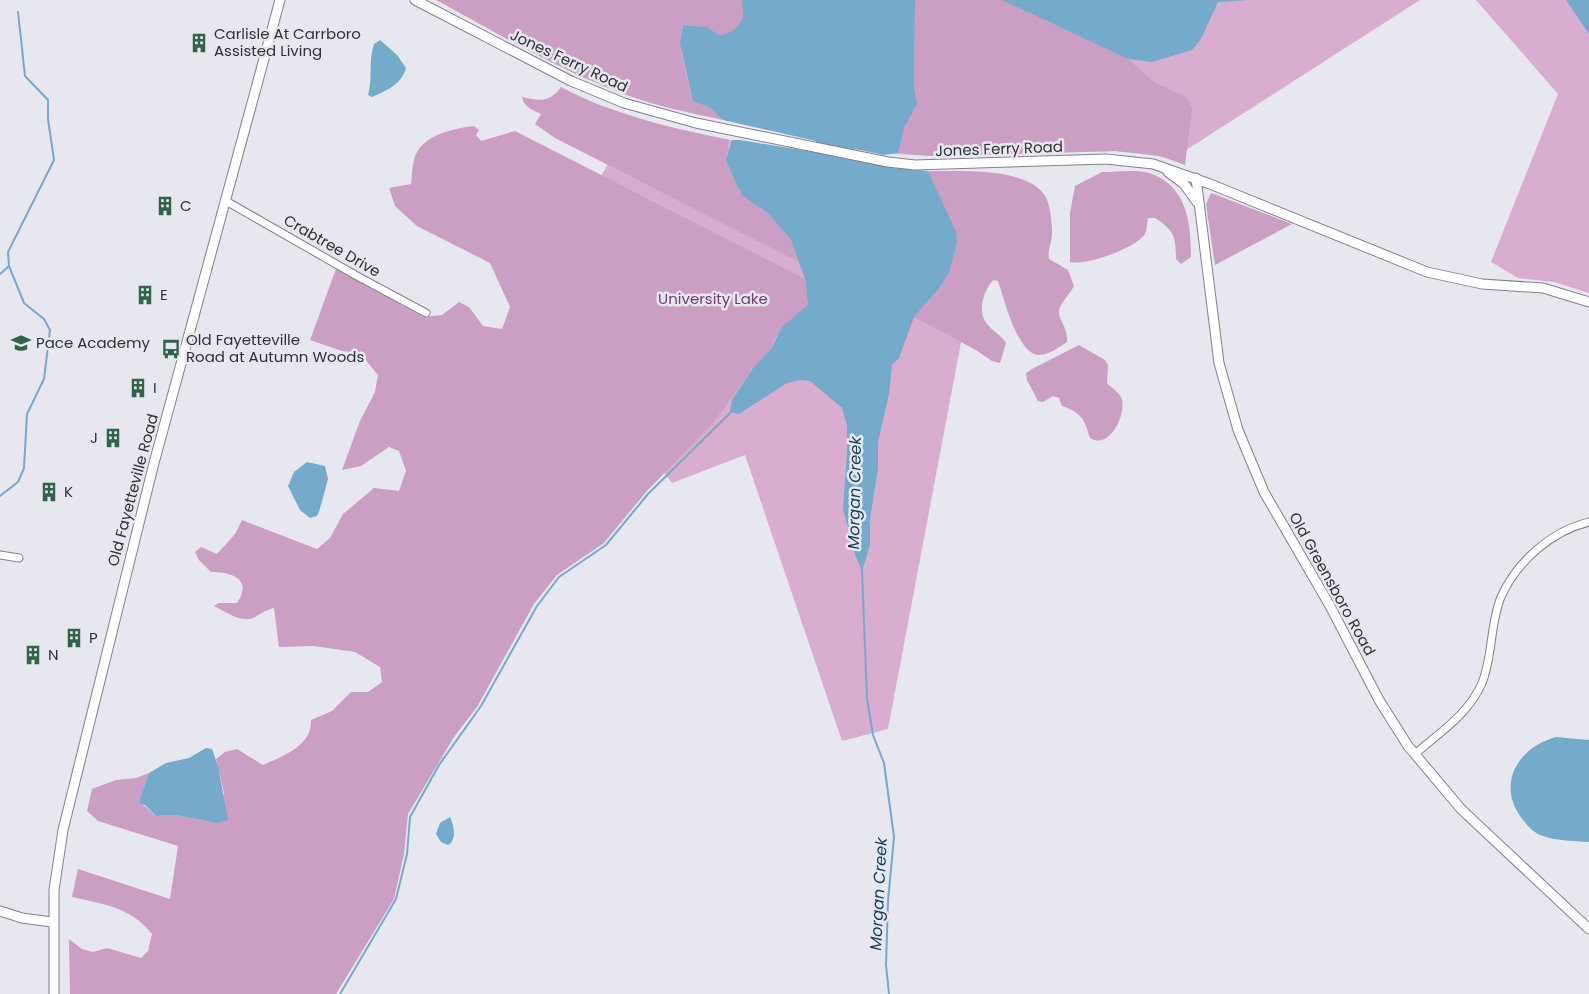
<svg xmlns="http://www.w3.org/2000/svg" width="1589" height="994" viewBox="0 0 1589 994" font-family="Poppins,sans-serif">
<style>
.green{fill:#d8add0}
.forest{fill:#cb9ec3}
.water{fill:#74aaca}
.lines{fill:none;stroke-linecap:round;stroke-linejoin:round}
.stream{stroke:#74aaca;stroke-width:2}
.minor-casing{stroke:#818289;stroke-width:9}
.tertiary-casing{stroke:#818289;stroke-width:11}
.minor{stroke:#fff;stroke-width:7}
.tertiary{stroke:#fff;stroke-width:9}
.labels{text-anchor:middle;stroke-width:5;stroke-linejoin:round;paint-order:stroke}
.poi-label{font-size:15px;fill:#313134;stroke:#e7e7ef;text-anchor:start}
.street-label{font-size:15px;fill:#313134;stroke:#e7e7ef}
.park-label{font-size:15px;fill:#743c6d;stroke:#e7e7ef}
.water-label{font-size:16px;font-style:italic;fill:#0f3d53;stroke:#e7e7ef}
</style>
<rect width="100%" height="100%" fill="#e7e7ef"/>
<g class="green">
<path d="M625 0H1420L1172 159 1144 153 1115 151 932 156 896 154 671 108 624 94 581 76Z"/>
<path d="M1476 0H1589V293L1554 282 1518 278 1491 262 1558 94Z"/>
<path d="M602 106 660 125 875 171 938 175 993 173 888 729 842 741 745 455 672 483 659 466 420 491 616 150Z"/>
</g>
<g class="forest">
<path d="M436 0H742C742 5 744 12 743 16 740 28 729 35 718 36 707 27 698 25 683 25 675 44 688 80 693 101L711 108 723 120C690 113 656 106 624 94 558 70 497 33 436 0Z"/>
<path d="M915 0H1002L1128 59 1155 83 1186 97 1192 108 1185 165 1160 156 1115 151 932 156 898 153 904 128 917 104 914 87Z"/>
<path d="M561 87C613 115 671 128 729 140L726 161 737 186 744 197 768 213 791 240 799 262 555 138 535 124 541 114C532 110 524 107 522 97 539 101 550 103 561 87Z"/>
<path d="M474 126 479 130 476 135 481 141 515 131 805 279 808 305 774 339 771 349 754 367 713 423 646 492 604 543 557 575 534 604 477 707 454 737 408 814 404 854 394 899 336 994H70L69 939 82 949 93 952 107 948 141 958 148 951 152 934C131 907 103 904 72 897L78 869 170 899 178 846 98 821 87 811 92 789 116 780 136 778 149 773 139 801 156 816 175 815 216 823 224 793 216 759 225 752 237 749 263 765C283 756 312 746 311 720L332 711 351 692H368L382 682 380 667 355 652 314 646 279 647 274 608C266 610 262 613 255 617 242 624 226 612 214 606L219 603H237C253 579 232 572 211 572L199 560 195 552 201 547 217 554 235 534 242 520 317 549 330 538 343 514 374 488 399 491 406 471 399 451 389 447 361 466 342 470 360 421 375 392 378 375 360 353 342 351 310 340 336 269 423 317 442 315 459 302 469 307 483 326 502 329 510 307 490 263 417 226 395 206 389 188 411 184C412 176 412 167 414 160 420 135 452 129 474 126Z"/>
<path d="M928 171C961 172 1041 165 1049 206 1051 214 1052 225 1052 233 1052 243 1047 250 1049 259L1068 270 1074 286C1070 294 1060 303 1059 311 1058 320 1068 327 1067 342 1059 347 1049 355 1038 355 1017 353 1004 298 998 281L993 280C983 292 976 313 989 326 995 333 1001 335 1006 343L1000 363 992 361 976 350 914 317 940 287 949 272 957 243Z"/>
<path d="M1102 172C1116 172 1135 169 1149 173 1187 185 1191 223 1191 257L1181 264 1176 259C1176 237 1174 230 1155 218H1148C1147 223 1147 230 1145 234 1136 248 1086 266 1070 262V213L1075 186Z"/>
<path d="M1211 193 1292 224 1215 265 1206 204Z"/>
<path d="M1079 345 1105 360 1108 365 1107 383C1111 387 1118 392 1121 397 1128 412 1110 451 1090 438 1084 419 1082 413 1062 406L1059 398 1053 396 1043 402 1038 401 1027 380 1026 373 1032 369Z"/>
</g>
<g class="water">
<path d="M742 0H915L914 87 917 104 904 128 898 153 884 155 855 149 856 160 894 168 928 171 956 232 957 243 949 272 940 287 914 317 899 358 892 365 889 394 878 442V468L870 520V545L862 571 856 557 843 509 847 453V425L842 408 810 381 800 380 787 383 739 414 730 412 732 400 754 367 771 349 782 327 808 305 805 279 791 240 768 213 744 197 737 186 726 160 732 140H740L814 152 816 141 723 120 711 108 693 101 680 43 683 25 707 27 718 35C729 35 740 28 743 16 744 12 741 5 742 0Z"/>
<path d="M1002 0H1250L1218 2 1201 39 1192 50 1152 62 1128 59Z"/>
<path d="M1566 0H1589V34Z"/>
<path d="M380 40 397 55 406 68C402 84 386 91 372 97L368 95C373 78 368 62 374 44Z"/>
<path d="M307 462 325 466 328 479 319 512 317 516 310 518 300 510 288 486 294 472Z"/>
<path d="M1556 737 1589 740V842C1574 841 1557 841 1543 836 1533 833 1526 824 1520 816 1497 782 1519 747 1556 737Z"/>
<path d="M206 748 212 749 218 766 228 820 216 823 175 815 156 816 145 805 141 804 139 801 149 773 166 763 189 758Z"/>
<path d="M450 817C454 826 457 840 448 845L441 842 436 834 440 823Z"/>
</g>
<g class="lines">
<g class="stream">
<path d="M0 274 9 266"/>
<path d="M0 496 18 482 24 468 27 414 44 379 50 330 44 319 24 303 9 266 8 252 54 160 48 119V100L25 76 18 12"/>
<path d="M862 570 867 699 873 735 884 763 894 837 888 901 886 965 889 994"/>
<path d="M340 994 396 899 407 854 410 817 439 765 481 706 537 606 559 577 606 545 648 494 731 412"/>
</g>
<defs>
<g id="minor">
<path d="M226 201 357 276 426 313"/>
<path d="M0 555 19 558"/>
<path d="M1415 754C1440 732 1468 715 1482 683 1493 656 1490 623 1501 597 1517 561 1552 531 1589 522"/>
</g>
<g id="tertiary">
<path d="M415 0 571 81 624 103 696 123 888 162 915 165 1106 159 1153 164 1210 184 1427 272 1482 284 1543 288 1589 302"/>
<path d="M1168 172 1184 184 1197 202"/>
<path d="M1196 178 1219 363 1238 430 1264 492 1330 606 1379 700 1408 746 1461 809 1589 929"/>
<path d="M0 911 22 918 52 922"/>
<path d="M54 994V890L63 830 154 463 280 0"/>
</g>
</defs>
<use href="#minor" class="minor-casing"/>
<use href="#tertiary" class="tertiary-casing"/>
<use href="#minor" class="minor"/>
<use href="#tertiary" class="tertiary"/>
</g>
<defs>
<symbol id="building-bare" viewBox="-9 -9 18 18"><path d="M-4-6H4V6H1V3H-1V6H-4ZM-2.5-4.3h1.7v1.8h-1.7ZM.8-4.3h1.7v1.8H.8ZM-2.5-1h1.7V.8h-1.7ZM.8-1h1.7V.8H.8Z" fill="#2e644a" stroke="#e7e7ef" stroke-width="2.5" paint-order="stroke"/></symbol>
<symbol id="school-bare" viewBox="-9 -9 18 18"><path d="M0-5L7-2L0 1L-7-2ZM-4 1L0 2.5L4 1V4Q0 6-4 4Z" fill="#2e644a" stroke="#e7e7ef" stroke-width="2.5" paint-order="stroke"/></symbol>
<symbol id="bus-bare" viewBox="-9 -9 18 18"><path d="M-5-6H5V4H4V6H2V4H-2V6H-4V4H-5ZM-3.5-4V0h7V-4ZM-3.5 1.2v1.5H-2V1.2ZM2 1.2v1.5H3.5V1.2Z" fill="#2e644a" stroke="#e7e7ef" stroke-width="2.5" paint-order="stroke"/></symbol>
</defs>
<g fill-rule="evenodd">
<use href="#building-bare" x="185" y="29" width="28" height="28"/>
<use href="#building-bare" x="151" y="192" width="28" height="28"/>
<use href="#building-bare" x="131" y="281" width="28" height="28"/>
<use href="#school-bare" x="7" y="329" width="28" height="28"/>
<use href="#bus-bare" x="157" y="335" width="28" height="28"/>
<use href="#building-bare" x="124" y="374" width="28" height="28"/>
<use href="#building-bare" x="99" y="424" width="28" height="28"/>
<use href="#building-bare" x="35" y="478" width="28" height="28"/>
<use href="#building-bare" x="60" y="624" width="28" height="28"/>
<use href="#building-bare" x="19" y="641" width="28" height="28"/>
</g>
<g class="labels">
<g class="poi-label">
<text x="214" y="39">Carlisle At Carrboro<tspan x="214" dy="17">Assisted Living</tspan></text>
<text x="180" y="211">C</text>
<text x="160" y="300">E</text>
<text x="186" y="345">Old Fayetteville<tspan x="186" dy="17">Road at Autumn Woods</tspan></text>
<text x="36" y="348">Pace Academy</text>
<text x="153" y="393">I</text>
<text x="98" y="443" text-anchor="end">J</text>
<text x="64" y="497">K</text>
<text x="89" y="643">P</text>
<text x="48" y="660">N</text>
</g>
<g class="street-label">
<text transform="translate(569 61) rotate(25)" y="5">Jones Ferry Road</text>
<text transform="translate(999 149) rotate(-2)" y="5">Jones Ferry Road</text>
<text transform="translate(332 246) rotate(30)" y="5">Crabtree Drive</text>
<text transform="translate(133 490) rotate(-75)" y="5">Old Fayetteville Road</text>
<text transform="translate(1332 584) rotate(61)" y="5">Old Greensboro Road</text>
</g>
<g class="park-label">
<text x="713" y="304">University Lake</text>
</g>
<g class="water-label">
<text transform="translate(854 493) rotate(-89)" y="6">Morgan Creek</text>
<text transform="translate(878 894) rotate(-87)" y="6">Morgan Creek</text>
</g>
</g>
</svg>
